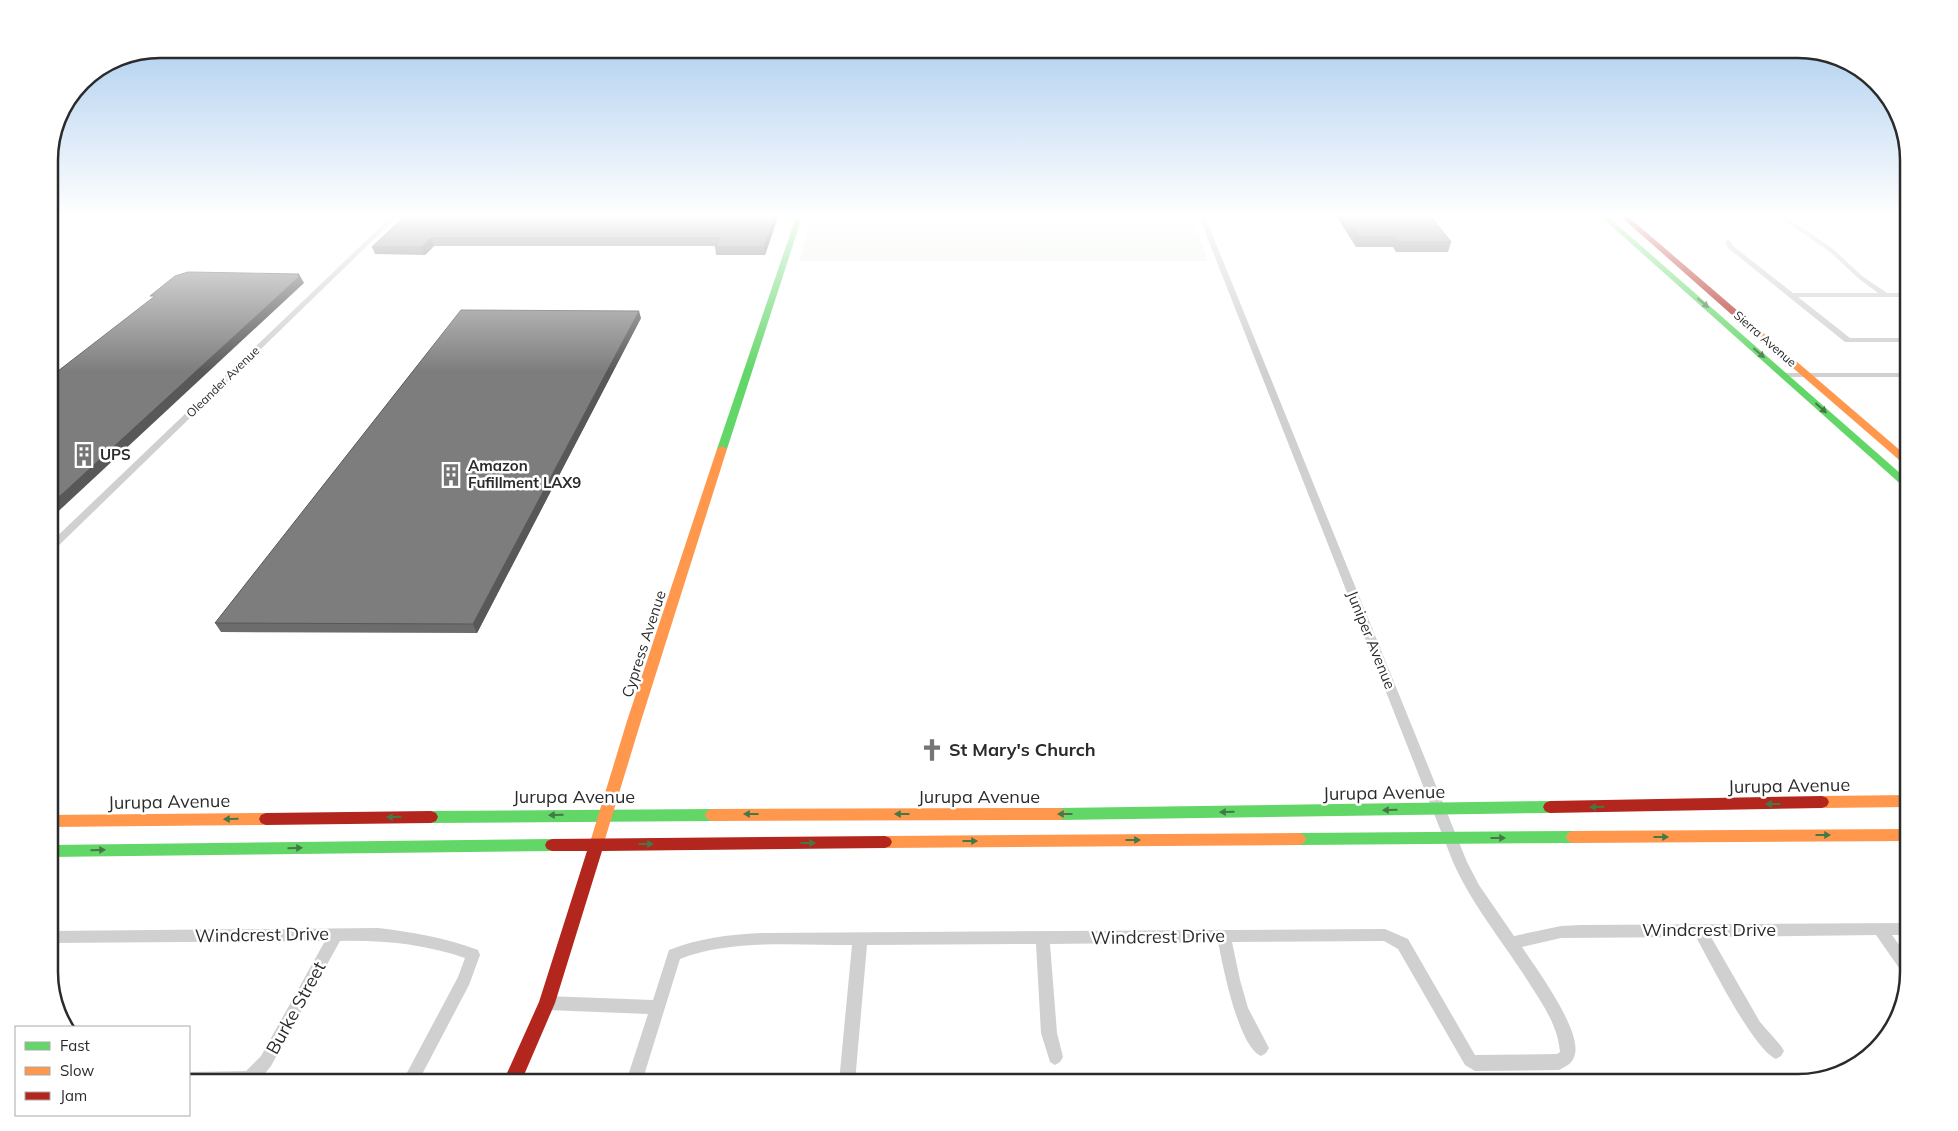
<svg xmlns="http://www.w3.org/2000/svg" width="1958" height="1131" viewBox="0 0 1958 1131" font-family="Mulish,sans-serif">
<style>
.green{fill:#edf4e9}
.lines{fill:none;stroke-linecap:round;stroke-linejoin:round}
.street{fill:#d0d0d0;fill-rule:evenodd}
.fast{fill:#63d668;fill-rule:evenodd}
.slow{fill:#ff974d;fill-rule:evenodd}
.jam{fill:#b3261e;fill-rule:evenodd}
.wall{fill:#6c6c6c}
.shaded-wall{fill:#585858}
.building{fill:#7d7d7d;stroke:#585858}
.oneway{fill:#447846}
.labels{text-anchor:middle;stroke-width:5;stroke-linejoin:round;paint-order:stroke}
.far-street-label{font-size:12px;fill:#2b2b2b;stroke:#fff}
.poi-label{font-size:15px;font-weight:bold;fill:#2b2b2b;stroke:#fff;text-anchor:start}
.street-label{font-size:15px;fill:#2b2b2b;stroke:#fff}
.near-poi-label{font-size:18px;font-weight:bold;fill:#2b2b2b;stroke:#fff;text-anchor:start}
.near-street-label{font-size:18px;fill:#2b2b2b;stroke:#fff}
.rim{fill:none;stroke:#2b2b2b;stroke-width:2.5}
</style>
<rect width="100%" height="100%" fill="#fff"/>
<path class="green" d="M813 214H1191L1208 261H799Z"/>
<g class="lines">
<g class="street">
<path d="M394 214H400L52 552 49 553V544Z"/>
<path d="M1198 214H1204L1467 862 1479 885 1514 936 1561 926 1580 925 1909 923V935H1892L1909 959 1908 976 1904 975 1876 935 1711 937 1760 1022 1781 1046 1784 1051 1781 1056 1776 1059C1753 1049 1710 962 1696 937L1561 938 1522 947C1536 968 1581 1029 1575 1054 1573 1063 1567 1066 1559 1070L1475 1071 1465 1065 1398 949 1384 941 1232 942 1240 980 1248 1008 1269 1048 1266 1053 1261 1056C1238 1046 1223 966 1218 942L1050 944 1057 1033 1063 1057 1060 1062 1055 1065 1050 1062 1041 1033 1036 944 867 945 855 1082H839L852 945C799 945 729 939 680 959L642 1082H626L648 1014 547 1010 542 1008 540 1003 542 998 547 996 653 1000 669 950C699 938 728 935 760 933L1385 929 1408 939 1475 1055 1557 1054 1560 1052C1558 1027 1544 1006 1531 986 1505 944 1473 907 1453 862Z"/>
<path d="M1775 214H1782L1833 249 1862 276 1887 293H1909V297H1798L1850 338H1909V342H1845L1728 248 1725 242 1728 240 1730 241 1733 246 1793 293H1878L1858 278 1829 251Z"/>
<path d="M1902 236H1906L1909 238V244L1902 238Z"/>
<rect x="1782" y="373" width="127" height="4"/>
<path d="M378 928C412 932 446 938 478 950L480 955 469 985 418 1082H402L458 977 465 958C424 944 382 940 340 941L271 1066 258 1082H189V1072L246 1071 261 1056 325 941 49 943V931Z"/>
</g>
<g class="fast">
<path d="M797 214H803L727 449 722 452 719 451 717 449Z"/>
<path d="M1598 214H1605L1909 481V489L1905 488Z"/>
<path d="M1550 801 1555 803 1557 807 1555 811 1550 813 1059 820 1054 818 1052 814 1054 810 1059 808Z"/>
<path d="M712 809 717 811 719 815 717 819 712 821 431 823 426 821 424 817 426 813 431 811Z"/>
<path d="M1573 831 1578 833 1580 837 1578 841 1573 843 1299 845 1294 843 1292 839 1294 835 1299 833Z"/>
<path d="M552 839 557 841 559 845 557 849 552 851 49 857V845Z"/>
</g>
<g class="slow">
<path d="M1740 318H1746L1909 458V466L1905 465 1740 322Z"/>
<path d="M722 446 727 449 641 721 602 849 600 853 595 855 590 853 588 849 627 721 717 449Z"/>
<path d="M1909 795V807L1822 808 1817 806 1815 802 1817 798 1822 796Z"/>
<path d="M1059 808 1064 810 1066 814 1064 818 1059 820 712 821 707 819 705 815 707 811 712 809Z"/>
<path d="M266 813 271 815 273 819 271 823 266 825 49 827V815Z"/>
<path d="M1909 829V841L1573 843 1568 841 1566 837 1568 833 1573 831Z"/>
<path d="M1299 833 1304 835 1306 839 1304 843 1299 845 885 848 880 846 878 842 880 838 885 836Z"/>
</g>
<g class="jam">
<path d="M1618 214H1625L1746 318V322H1740Z"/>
<path d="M1822 796 1827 798 1829 802 1827 806 1822 808 1550 813 1545 811 1543 807 1545 803 1550 801Z"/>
<path d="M431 811 436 813 438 817 436 821 431 823 266 825 261 823 259 819 261 815 266 813Z"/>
<path d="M885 836 890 838 892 842 890 846 885 848 602 851 555 1003 521 1082H503L539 1002 587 851H552L547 849 545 845 547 841 552 839Z"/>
</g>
</g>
<g class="wall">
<path d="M407 214H779L765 255H716L715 247 716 246H434L425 255 375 254 372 247Z"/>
<path d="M1218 214H1261L1218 215Z"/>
<path d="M1335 214H1431V216L1451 242 1448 252H1396L1393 247H1356Z"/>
<path d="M641 318 477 633 221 632 215 623Z"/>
<path d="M1909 394V406L1904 402Z"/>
</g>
<g class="shaded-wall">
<path d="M776 214H779L765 255 764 247Z"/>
<path d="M431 238 434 246 425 255 422 247Z"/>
<path d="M299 274 304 283 49 520V506Z"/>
<path d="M639 311 641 318 477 633 473 624Z"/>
</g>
<g class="building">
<path d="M407 214H776L764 247H715L719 238H431L422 247H372Z"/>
<path d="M1343 214H1429L1451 242H1399L1395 237H1359Z"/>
<path d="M188 272 299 274 297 275 300 276 49 506V378L155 296H150L175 276Z"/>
<path d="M461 310 639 311 473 624 215 623Z"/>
</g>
<defs><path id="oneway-solid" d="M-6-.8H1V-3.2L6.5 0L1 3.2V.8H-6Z" transform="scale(1.25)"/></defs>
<g class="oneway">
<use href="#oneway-solid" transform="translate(1703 303) rotate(41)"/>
<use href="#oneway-solid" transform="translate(1759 353) rotate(41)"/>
<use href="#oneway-solid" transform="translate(1821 408) rotate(42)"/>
<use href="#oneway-solid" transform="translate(1773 804) rotate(179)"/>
<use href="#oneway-solid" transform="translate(1597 807) rotate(179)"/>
<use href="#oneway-solid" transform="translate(1390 810) rotate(179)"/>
<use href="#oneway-solid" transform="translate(1227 812) rotate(179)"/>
<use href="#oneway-solid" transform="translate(751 814) rotate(180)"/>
<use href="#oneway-solid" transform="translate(902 814) rotate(180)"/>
<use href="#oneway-solid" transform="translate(1065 814) rotate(-180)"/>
<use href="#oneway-solid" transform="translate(556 815) rotate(179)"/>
<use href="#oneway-solid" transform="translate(394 817) rotate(179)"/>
<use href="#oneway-solid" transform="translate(231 819) rotate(179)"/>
<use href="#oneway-solid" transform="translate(1823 835)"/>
<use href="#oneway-solid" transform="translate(1661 837)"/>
<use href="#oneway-solid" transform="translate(1498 838)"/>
<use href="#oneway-solid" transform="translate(1133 840)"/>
<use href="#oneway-solid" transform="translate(970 841)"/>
<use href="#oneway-solid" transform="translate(808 843)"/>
<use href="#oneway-solid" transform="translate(646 844)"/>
<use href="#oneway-solid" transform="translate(295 848) rotate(-1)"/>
<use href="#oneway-solid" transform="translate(98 850) rotate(-1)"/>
</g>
<linearGradient id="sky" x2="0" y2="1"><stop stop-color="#a0c6ec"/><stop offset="0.58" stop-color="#fff"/><stop offset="1" stop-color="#fff" stop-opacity="0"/></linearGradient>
<rect width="1958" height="372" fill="url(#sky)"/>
<defs>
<symbol id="building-bare" viewBox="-9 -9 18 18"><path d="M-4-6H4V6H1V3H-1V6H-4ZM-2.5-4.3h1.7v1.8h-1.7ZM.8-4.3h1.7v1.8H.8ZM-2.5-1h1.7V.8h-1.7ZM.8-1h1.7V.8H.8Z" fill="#757575" stroke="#fff" stroke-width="2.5" paint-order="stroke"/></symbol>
<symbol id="church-bare" viewBox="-9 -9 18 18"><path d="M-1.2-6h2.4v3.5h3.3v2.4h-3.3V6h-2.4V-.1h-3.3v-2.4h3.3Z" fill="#757575" stroke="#fff" stroke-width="2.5" paint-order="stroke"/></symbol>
</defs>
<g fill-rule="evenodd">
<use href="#building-bare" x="68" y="439" width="32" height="32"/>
<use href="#building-bare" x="435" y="459" width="32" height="32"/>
<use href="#church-bare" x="916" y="734" width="32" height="32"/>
</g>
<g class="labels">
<g class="far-street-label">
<text transform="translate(1765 339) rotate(41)" y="4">Sierra Avenue</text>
<text transform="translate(223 382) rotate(-44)" y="4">Oleander Avenue</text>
</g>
<g class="poi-label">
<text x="100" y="460">UPS</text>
<text x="468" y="471">Amazon<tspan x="468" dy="17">Fufillment LAX9</tspan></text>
</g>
<g class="street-label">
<text transform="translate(1371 640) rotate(68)" y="5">Juniper Avenue</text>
<text transform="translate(644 644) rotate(-72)" y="5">Cypress Avenue</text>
</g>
<g class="near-poi-label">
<text x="949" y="756">St Mary's Church</text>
</g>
<g class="near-street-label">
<text transform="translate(1789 786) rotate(-1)" y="6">Jurupa Avenue</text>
<text transform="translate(1384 793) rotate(-1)" y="6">Jurupa Avenue</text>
<text x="574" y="803">Jurupa Avenue</text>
<text x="979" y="803">Jurupa Avenue</text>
<text transform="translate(169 802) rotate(-1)" y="6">Jurupa Avenue</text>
<text x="1709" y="936">Windcrest Drive</text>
<text transform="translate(262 935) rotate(-1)" y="6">Windcrest Drive</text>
<text transform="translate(1158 937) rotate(-1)" y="6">Windcrest Drive</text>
<text transform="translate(296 1008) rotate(-61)" y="6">Burke Street</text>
</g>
</g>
<path d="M0 0H1958V1131H0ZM160 58H1798A102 102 0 0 1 1900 160V972A102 102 0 0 1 1798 1074H160A102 102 0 0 1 58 972V160A102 102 0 0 1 160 58Z" fill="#fff" fill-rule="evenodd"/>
<path class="rim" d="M160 58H1798A102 102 0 0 1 1900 160V972A102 102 0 0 1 1798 1074H160A102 102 0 0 1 58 972V160A102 102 0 0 1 160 58Z"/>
<rect x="15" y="1026" width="175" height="90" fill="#ffffff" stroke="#aaaaaa"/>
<rect x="25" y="1042" width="25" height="8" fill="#63d668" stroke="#aaaaaa"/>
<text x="60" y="1051" font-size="15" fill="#2b2b2b">Fast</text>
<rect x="25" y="1067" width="25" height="8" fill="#ff974d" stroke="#aaaaaa"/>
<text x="60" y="1076" font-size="15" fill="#2b2b2b">Slow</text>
<rect x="25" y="1092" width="25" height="8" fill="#b3261e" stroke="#aaaaaa"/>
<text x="60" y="1101" font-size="15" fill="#2b2b2b">Jam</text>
</svg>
